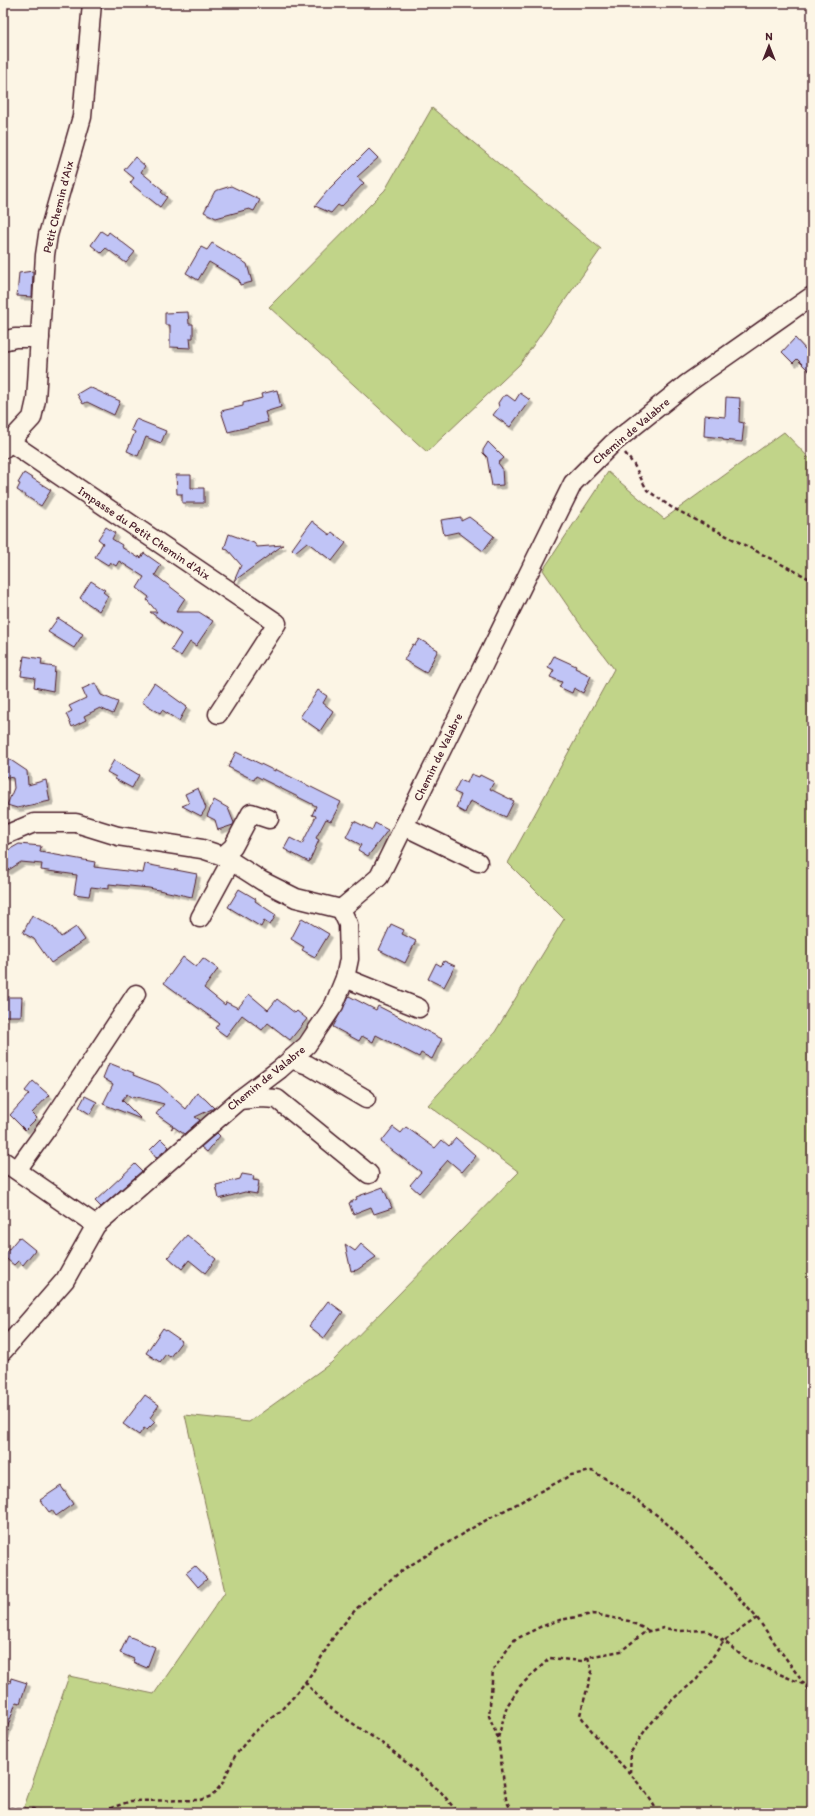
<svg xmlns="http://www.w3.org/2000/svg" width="815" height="1816" viewBox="0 0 815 1816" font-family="Itim,sans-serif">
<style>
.green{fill:#c1d489;stroke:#867a5a}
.building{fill:#c0c4f6;stroke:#4a1f2b;filter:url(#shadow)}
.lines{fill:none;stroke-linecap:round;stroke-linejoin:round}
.minor-casing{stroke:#4a1f2b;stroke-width:21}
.path{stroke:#4a1f2b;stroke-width:2.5;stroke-dasharray:4 3;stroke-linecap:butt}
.minor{stroke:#fcf5e5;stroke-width:18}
.labels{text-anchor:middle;stroke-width:4;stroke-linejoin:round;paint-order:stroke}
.street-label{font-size:12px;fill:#4a1f2b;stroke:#fcf5e5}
</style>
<defs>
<filter id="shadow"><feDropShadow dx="3.5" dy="3.5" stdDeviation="0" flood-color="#0004"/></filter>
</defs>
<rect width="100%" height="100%" fill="#fcf5e5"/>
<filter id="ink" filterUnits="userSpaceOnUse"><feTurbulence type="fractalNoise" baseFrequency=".025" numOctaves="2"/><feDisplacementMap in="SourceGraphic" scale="8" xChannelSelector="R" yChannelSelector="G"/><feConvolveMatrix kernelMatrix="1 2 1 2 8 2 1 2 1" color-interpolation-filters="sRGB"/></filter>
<g filter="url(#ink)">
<g class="green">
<path d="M432 108 601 249 520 364 427 452 269 307 385 190Z"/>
<path d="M784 432 812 461V1813H22L69 1676 154 1694 225 1592 185 1415 249 1422 331 1363 519 1172 428 1105 495 1032 564 919 508 863 614 669 580 624 543 570 608 472 664 519Z"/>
</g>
<g class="building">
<path d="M369 149 378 158 357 177 364 183 341 207 338 205 331 213 315 206 329 189Z"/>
<path d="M135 157 145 166 141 172 163 190 161 192 167 197 160 207 130 183 134 178 124 170Z"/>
<path d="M231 186 260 200 254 211 249 209 216 218 204 212 215 191Z"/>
<path d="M101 231 107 235 109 232 135 252 126 263 106 248 101 253 91 245Z"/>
<path d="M212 243 247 264 252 282 240 285 239 280 209 262 198 280 186 273 201 247 207 250Z"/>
<path d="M33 271 32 297 17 296 19 273Z"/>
<path d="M188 312 189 324H193V338H190L191 348 170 347V325H165V313Z"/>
<path d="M795 338 806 350 812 345V374L797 359 793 363 782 352Z"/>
<path d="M89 387 120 401 114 415 87 402 83 404 77 394Z"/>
<path d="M277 390 281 407 265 412 268 422 228 432 221 411 243 406V403L262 398 261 394Z"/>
<path d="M520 393 530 400 510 427 493 415 499 407 498 403 502 397 507 395 515 401Z"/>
<path d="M726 397 740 398 739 422 744 423 742 442 723 440V438L704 436 705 415 725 417Z"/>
<path d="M136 419 166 431 161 443 146 437 138 456 127 451 135 432 131 430Z"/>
<path d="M488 442 504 458 498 463 502 468 503 485 492 486 487 457 483 453V450Z"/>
<path d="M24 473 51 490 41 506 17 490 20 484 18 483Z"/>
<path d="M176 475H191V488H204V503H182V494H177Z"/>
<path d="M461 517V521L469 517 494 536 483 551 458 532 444 535 441 520Z"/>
<path d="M312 521 330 535 332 532 346 543 332 561 307 542 295 552 292 549Z"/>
<path d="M106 527 115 533 112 539 122 545 121 547 139 558V556L141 558 144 553 161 565 155 575 185 598 176 612H199L213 621 196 646 190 642 181 656 171 650 181 634 150 612H157L147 600 149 597 137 588 144 577 119 561 116 566 110 562 108 565 95 557 103 543 98 539Z"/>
<path d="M229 534 254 543 257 547 283 545 234 581 241 565 228 550 224 549Z"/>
<path d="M91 581 105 590 103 592 108 596 99 611 80 598Z"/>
<path d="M58 618 83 634 74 648 48 632Z"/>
<path d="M419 639 438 650 426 673 404 660 413 644 415 645Z"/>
<path d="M24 656 42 659 41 665 55 667 53 691 34 687 35 678 21 676Z"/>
<path d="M554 656 576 666 575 668 591 676 583 693 574 688 572 693 559 687 562 682 550 677 554 670 548 667Z"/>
<path d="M95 683 101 695 118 702 113 714 100 708 84 716 86 720 72 727 66 714 72 711 69 706 86 698 82 689Z"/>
<path d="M154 683 187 707 179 721 162 710 160 713 142 702Z"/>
<path d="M318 690 327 696 323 703 333 711 320 731 300 717Z"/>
<path d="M236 752 275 771V769L341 802 331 821 326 819 316 838 319 840 309 862 284 849 290 838 302 844 316 816 312 815 316 806 256 776 254 780 228 767Z"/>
<path d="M3 755 27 771 28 785 46 780 50 801 17 808 7 805 14 788 13 778 3 776Z"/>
<path d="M114 760 139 775 132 788 115 779 116 777 107 772Z"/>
<path d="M471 774 479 777 480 775 494 782 490 789 514 801 506 817 470 801 465 813 456 808 461 795 454 792 460 780 467 783Z"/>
<path d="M198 788 206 808 201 816 182 806 189 803 185 794Z"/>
<path d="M214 800 228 808 234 823 233 825 218 830 215 820 207 816Z"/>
<path d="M354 821 372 830 375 823 388 830 368 856 358 850 361 845 346 837Z"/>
<path d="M19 844 41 846 40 852 95 862 94 867 143 873 145 864 197 874 192 897 149 888 109 884V889L91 887 89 896 74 894 77 875 41 870 42 864 21 862 7 871 3 864V853Z"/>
<path d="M239 889 256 899 255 901 276 915 270 925 264 921 261 927 228 907Z"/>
<path d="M32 915 53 927 61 937 76 927 85 940 51 963 34 939 23 933Z"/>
<path d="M302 918 329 934 315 957 302 950 304 947 291 939Z"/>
<path d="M391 924 404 930 402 934 416 941 405 963 379 950Z"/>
<path d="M183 957 196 967 203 958 218 969 204 988 225 1005 226 1002 238 1008 249 994 268 1010 277 999 295 1013 297 1011 307 1019 290 1040 268 1023 262 1030 242 1015 226 1036 215 1028 219 1023 164 983Z"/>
<path d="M444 961 455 966 444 987 428 979 436 963 441 966Z"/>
<path d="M349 996 376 1010 378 1006 442 1039 432 1059 421 1053 419 1057 376 1035 373 1042 362 1036 359 1041 333 1027Z"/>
<path d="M3 997H22L21 1016H3Z"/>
<path d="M109 1063 134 1073 133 1075 159 1085 186 1109 197 1093 205 1099 214 1108 195 1117 200 1120 184 1134 174 1127 171 1129 173 1126 156 1114 164 1104 133 1096 132 1098 127 1094 122 1100 141 1119 103 1104 113 1084 103 1078Z"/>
<path d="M33 1081 49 1095 32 1113 37 1118 25 1130 10 1115 29 1094 25 1091Z"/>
<path d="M85 1096 97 1102 90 1114 79 1107Z"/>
<path d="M393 1127 401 1133 406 1127 435 1148 442 1140 449 1146 456 1138 476 1156 462 1172 448 1160 419 1193 410 1185 421 1172 381 1142Z"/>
<path d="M217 1133 220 1136 207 1152 201 1147Z"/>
<path d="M161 1139 169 1147 156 1158 150 1150Z"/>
<path d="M135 1164 142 1171 101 1207 95 1201Z"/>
<path d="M242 1174 254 1176 253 1180 259 1181 257 1194 245 1192 219 1199 216 1185 240 1179Z"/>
<path d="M383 1187 392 1208 374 1214 371 1207 353 1214 349 1203 357 1199 356 1197Z"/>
<path d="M187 1235 216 1259 205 1273 189 1260 182 1269 168 1257Z"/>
<path d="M19 1237 35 1250 23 1265 18 1261 14 1265 3 1256Z"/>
<path d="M345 1244 355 1251 361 1244 376 1257 357 1270 351 1271Z"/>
<path d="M328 1301 343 1312 324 1338 309 1326Z"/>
<path d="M163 1328 182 1341 170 1357 166 1354 160 1362 146 1353Z"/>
<path d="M145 1395 159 1405 150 1418 155 1422 147 1430 144 1428 139 1435 123 1424Z"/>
<path d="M61 1486 73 1504 56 1516 52 1510 49 1512 40 1500Z"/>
<path d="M195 1566 207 1579 198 1587 186 1573Z"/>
<path d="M128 1636 155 1647 147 1668 133 1662 134 1659 120 1653Z"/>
<path d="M11 1678 27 1683 20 1703 16 1702 5 1735H3V1681L10 1683Z"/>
</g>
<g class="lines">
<defs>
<g id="minor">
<path d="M3 341 15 338H40"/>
<path d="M10 442 277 623 218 714"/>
<path d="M3 449 32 418 36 400 45 255 48 235 82 117 92 3"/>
<path d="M404 826 478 862"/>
<path d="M3 836 34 823H76L118 836 202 849 223 856 262 881 296 898 341 909"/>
<path d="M223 856 233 847 251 813 269 819"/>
<path d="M200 918 231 861"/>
<path d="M345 978 419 1008"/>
<path d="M291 1059 308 1065 366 1099"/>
<path d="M239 1100 261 1098 277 1099 369 1174"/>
<path d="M3 1161 96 1225"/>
<path d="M17 1170 48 1127 136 994"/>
<path d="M3 1351 65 1280 96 1225 239 1100 280 1069 307 1045 334 1005 345 978 349 959 348 924 341 909 379 877 573 483 612 444 688 383 812 296"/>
</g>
</defs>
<use href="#minor" class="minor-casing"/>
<g class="path">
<path d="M625 453 634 465 647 490 671 507 812 580"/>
<path d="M588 1657 592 1671 580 1715C588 1726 597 1738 606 1748 625 1769 646 1788 658 1813"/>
<path d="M305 1682 327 1706 389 1748 441 1792 458 1813"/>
<path d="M498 1738 489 1716 493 1670 514 1640 540 1627 560 1620 593 1614 629 1621 649 1631"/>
<path d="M630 1773 631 1752 646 1729 673 1699 697 1679 724 1641 757 1618"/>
<path d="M3 1808 33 1809 46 1813"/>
<path d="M97 1813 131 1801 200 1800 212 1796 222 1784 235 1756 252 1734 280 1711 297 1693 312 1673 334 1636 356 1609 380 1588 404 1569 479 1524 571 1475 592 1471 615 1484 662 1519 707 1563 757 1618 812 1695"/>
<path d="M512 1813 506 1799 498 1738 507 1706 520 1686 550 1658 582 1661 588 1657 621 1651 645 1632 664 1628 680 1631 706 1630 724 1641 747 1660 812 1688"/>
</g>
<use href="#minor" class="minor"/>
</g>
</g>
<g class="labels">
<g class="street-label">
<text transform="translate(58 207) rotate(-76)" y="4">Petit Chemin d'Aix</text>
<text transform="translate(631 431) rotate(-40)" y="4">Chemin de Valabre</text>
<text transform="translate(144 533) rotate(34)" y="4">Impasse du Petit Chemin d'Aix</text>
<text transform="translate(438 757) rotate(-64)" y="4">Chemin de Valabre</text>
<text transform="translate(266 1078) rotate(-39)" y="4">Chemin de Valabre</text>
</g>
</g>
<rect width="815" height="1816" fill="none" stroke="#fcf5e5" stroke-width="16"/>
<rect x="8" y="8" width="799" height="1800" fill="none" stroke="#4a1f2b" stroke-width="1.5" filter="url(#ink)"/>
<g transform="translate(769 46)" stroke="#fcf5e5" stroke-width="3" paint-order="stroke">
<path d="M0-3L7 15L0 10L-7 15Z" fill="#4a1f2b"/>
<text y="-6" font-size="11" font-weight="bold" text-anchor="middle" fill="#4a1f2b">N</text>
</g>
</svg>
